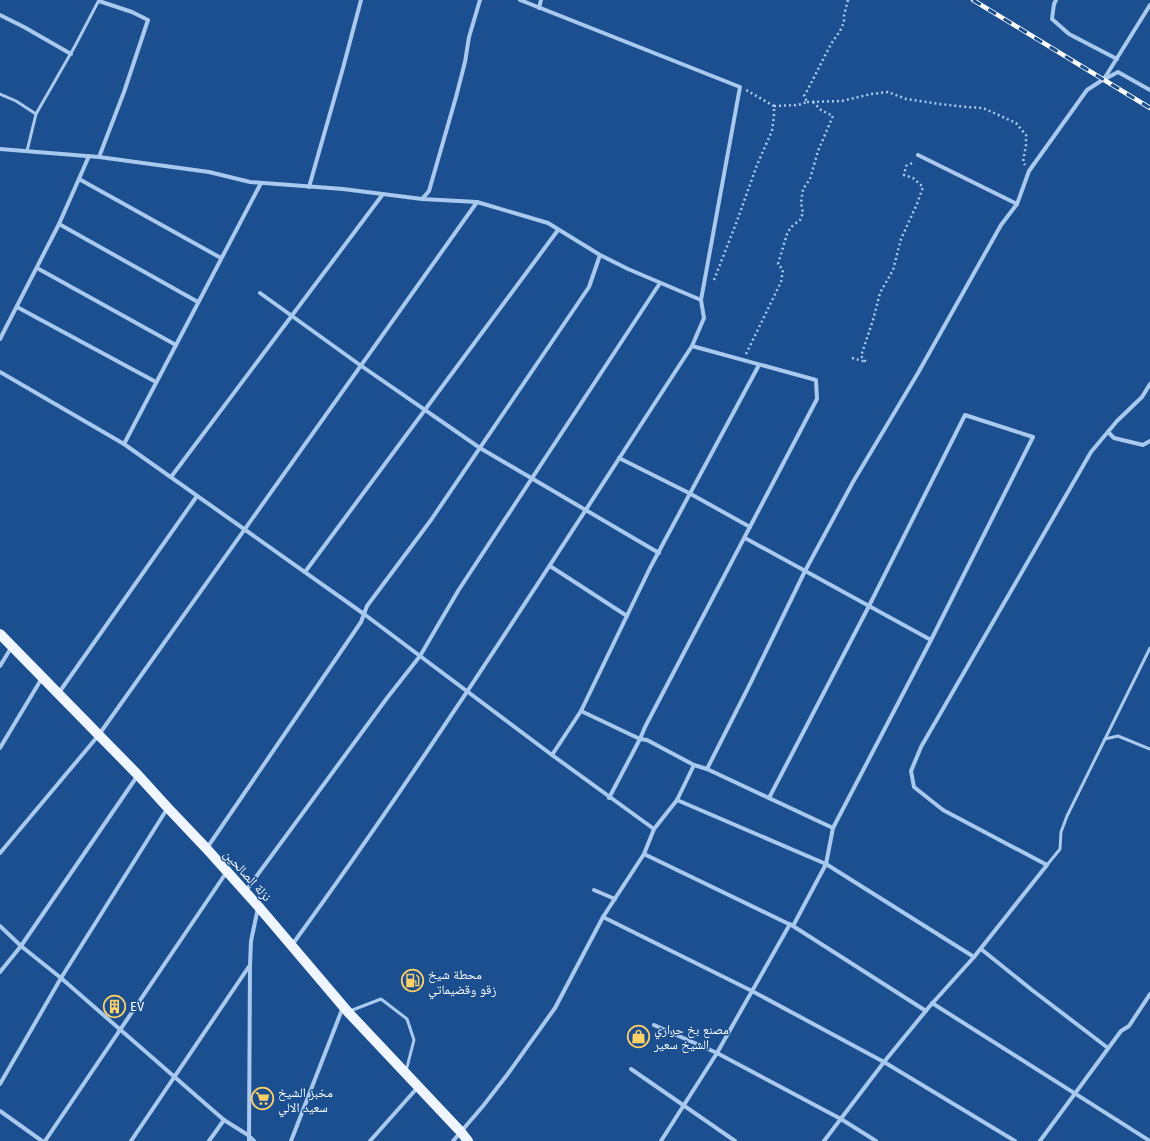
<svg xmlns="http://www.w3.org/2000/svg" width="1150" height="1141" viewBox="0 0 1150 1141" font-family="'Fira Sans','Noto Naskh Arabic',sans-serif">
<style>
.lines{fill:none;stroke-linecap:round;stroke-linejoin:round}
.path{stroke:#a9c9ee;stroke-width:2.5;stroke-dasharray:2 3;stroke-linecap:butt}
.lane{stroke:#a9c9ee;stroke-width:3}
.street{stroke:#a9c9ee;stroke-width:4}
.primary{stroke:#f0f6ff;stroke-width:10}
.rail-casing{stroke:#fff;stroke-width:4.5}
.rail{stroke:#1b4f8f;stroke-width:3;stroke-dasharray:9;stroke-linecap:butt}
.labels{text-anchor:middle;stroke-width:3;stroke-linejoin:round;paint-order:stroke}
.street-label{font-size:13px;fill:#fff;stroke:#1b4f8f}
.poi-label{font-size:13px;fill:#fff;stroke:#1b4f8f;text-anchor:start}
</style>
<rect width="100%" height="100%" fill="#1b4f8f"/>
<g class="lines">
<g class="path">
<path d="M807 102 842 101 871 94 888 92 906 99 939 104 967 107 983 108 1016 123 1026 135V145L1023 162 1025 165"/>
<path d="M774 106 798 105 807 102 804 96 808 89 831 44 840 31 844 22V15L848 0"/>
<path d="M714 280 737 221 757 165 772 131 774 115V106L746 90"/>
<path d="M746 354 781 282 783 270 778 264 787 234 791 227 800 220 803 213 801 203 803 189 810 179 818 151 833 116 821 110 813 102"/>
<path d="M852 358 866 362 861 356 873 320 880 293 893 270 901 239 917 204 923 187 913 178 904 175 906 166 914 162"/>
</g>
<g class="lane">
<path d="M0 94 16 101 36 114 27 151"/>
<path d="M36 114 75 46 99 0"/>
<path d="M1105 739 1150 648"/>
<path d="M1047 865 1060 849 1061 832 1067 816 1105 739 1118 736 1150 749"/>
<path d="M350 1011 381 999 407 1019 414 1040 406 1071"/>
</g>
<g class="street">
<path d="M520 0 740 87 701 300"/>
<path d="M1056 0 1054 4 1052 19 1069 34 1117 59"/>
<path d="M539 8 541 0"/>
<path d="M0 15 24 27 71 54"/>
<path d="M1105 79 1118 72 1150 90"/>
<path d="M0 149 99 157 209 172 250 182 343 189 422 199 477 202 548 223 600 255 628 269 701 300 704 318 692 346C561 547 433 751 292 945"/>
<path d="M918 155 1017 204"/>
<path d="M99 157 124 92 148 20 132 12 99 1"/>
<path d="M79 179 221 258"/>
<path d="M309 187 343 68 361 0"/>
<path d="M422 199 429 191 456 97 465 62 469 37 480 0"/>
<path d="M59 224 198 302"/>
<path d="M37 268 176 345"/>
<path d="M260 293 360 365 480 448 659 553"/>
<path d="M17 307 156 382"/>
<path d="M0 339 59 224 89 156"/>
<path d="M0 372 124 444 364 614 552 755 654 829"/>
<path d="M1108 432 1114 438 1143 445 1150 441"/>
<path d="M124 444 261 183"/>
<path d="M619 458 689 493 750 527"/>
<path d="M171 477 383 194"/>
<path d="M745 538 931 640"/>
<path d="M550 566 627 616"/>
<path d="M305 572 558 230"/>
<path d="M0 666 11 648"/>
<path d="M58 694 197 496"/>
<path d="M581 711 640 739 647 740 694 765 707 769 833 828"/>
<path d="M0 748 42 678"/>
<path d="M552 755 581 711 650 568 759 365"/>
<path d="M707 769 750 684 805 571 853 482 918 373 1001 225 1017 204 1029 171 1087 90 1104 79 1150 5"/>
<path d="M609 798 640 739 645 727 817 399 816 380 692 346"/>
<path d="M769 798 869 606 965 415 1033 437 931 640 833 828 826 864 793 926"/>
<path d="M677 800 826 864 974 957"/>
<path d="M207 848 361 622 367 606 431 520 589 287 600 255"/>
<path d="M0 853 98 736 477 202"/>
<path d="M644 854 793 926 926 1011"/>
<path d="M594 890 615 899"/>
<path d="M245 892 387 698 420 656 458 591 660 283"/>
<path d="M603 917 752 991 884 1062 1015 1141"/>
<path d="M0 926 21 946 61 978 224 1120 248 1135 254 1141"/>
<path d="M981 949 1032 990 1108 1048"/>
<path d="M0 972 21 946 138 775"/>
<path d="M932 1003 1150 1141"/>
<path d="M654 1025 717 1053 841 1119 876 1141"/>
<path d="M631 1069 735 1141"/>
<path d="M0 1084 61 978 167 809"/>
<path d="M0 1111 42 1141"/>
<path d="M45 1141 226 873"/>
<path d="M131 1141 250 965"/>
<path d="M209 1141 224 1120"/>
<path d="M249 1141 250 965 251 941 258 908"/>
<path d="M291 1141 343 1007"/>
<path d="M370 1141 418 1087"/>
<path d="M453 1141 483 1106 507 1075 555 1008 603 917 644 854 654 829 677 800 694 765"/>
<path d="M661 1141 717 1053 790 924"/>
<path d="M824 1141 884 1062 929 1007 974 957 1047 865 943 810 914 787 911 771 921 747 1091 452 1117 421 1142 397 1150 384"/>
<path d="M1040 1141 1121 1031 1129 1026 1150 994"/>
</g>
<path class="primary" d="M0 634 138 775 168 808 206 848 258 906 348 1012 461 1132 468 1141"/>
<defs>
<path id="rail" d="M973 0 1150 108"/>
</defs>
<use href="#rail" class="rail-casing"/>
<use href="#rail" class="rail"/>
</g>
<defs>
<symbol id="fuel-ring" viewBox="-11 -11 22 22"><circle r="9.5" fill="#1b4f8f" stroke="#ffd166" stroke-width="1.5"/><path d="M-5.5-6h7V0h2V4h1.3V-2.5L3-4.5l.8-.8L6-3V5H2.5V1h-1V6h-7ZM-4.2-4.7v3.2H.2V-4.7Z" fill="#ffd166"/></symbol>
<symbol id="building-ring" viewBox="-11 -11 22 22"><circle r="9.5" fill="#1b4f8f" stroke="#ffd166" stroke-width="1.5"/><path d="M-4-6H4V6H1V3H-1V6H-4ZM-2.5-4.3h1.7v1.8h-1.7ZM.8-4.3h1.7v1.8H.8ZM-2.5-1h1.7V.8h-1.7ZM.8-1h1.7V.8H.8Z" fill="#ffd166"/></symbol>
<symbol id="shop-ring" viewBox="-11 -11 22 22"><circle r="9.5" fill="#1b4f8f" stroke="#ffd166" stroke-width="1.5"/><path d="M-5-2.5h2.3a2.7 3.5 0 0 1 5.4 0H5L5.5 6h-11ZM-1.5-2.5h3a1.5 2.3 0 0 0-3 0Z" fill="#ffd166"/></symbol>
<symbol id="supermarket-ring" viewBox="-11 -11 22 22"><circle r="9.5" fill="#1b4f8f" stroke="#ffd166" stroke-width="1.5"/><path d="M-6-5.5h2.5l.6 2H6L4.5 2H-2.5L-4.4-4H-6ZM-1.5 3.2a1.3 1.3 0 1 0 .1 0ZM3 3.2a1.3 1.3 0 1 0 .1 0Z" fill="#ffd166"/></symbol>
</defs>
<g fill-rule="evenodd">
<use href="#fuel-ring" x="400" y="968" width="25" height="25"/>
<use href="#building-ring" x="102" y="994" width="25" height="25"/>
<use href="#shop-ring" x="626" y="1024" width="25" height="25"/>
<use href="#supermarket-ring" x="250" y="1086" width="25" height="25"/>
</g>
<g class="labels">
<g class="street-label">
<text transform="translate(248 875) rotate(48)" y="5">نزلة الصالحين</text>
</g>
<g class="poi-label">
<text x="428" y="979">محطة شيخ<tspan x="428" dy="15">زقو وقضيماتي</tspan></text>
<text x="130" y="1011">EV</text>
<text x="654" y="1034">مصنع بخ حراري<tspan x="654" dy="15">الشيخ سعير</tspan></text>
<text x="278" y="1097">مخبز الشيخ<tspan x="278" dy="15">سعيد الالي</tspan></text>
</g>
</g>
</svg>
